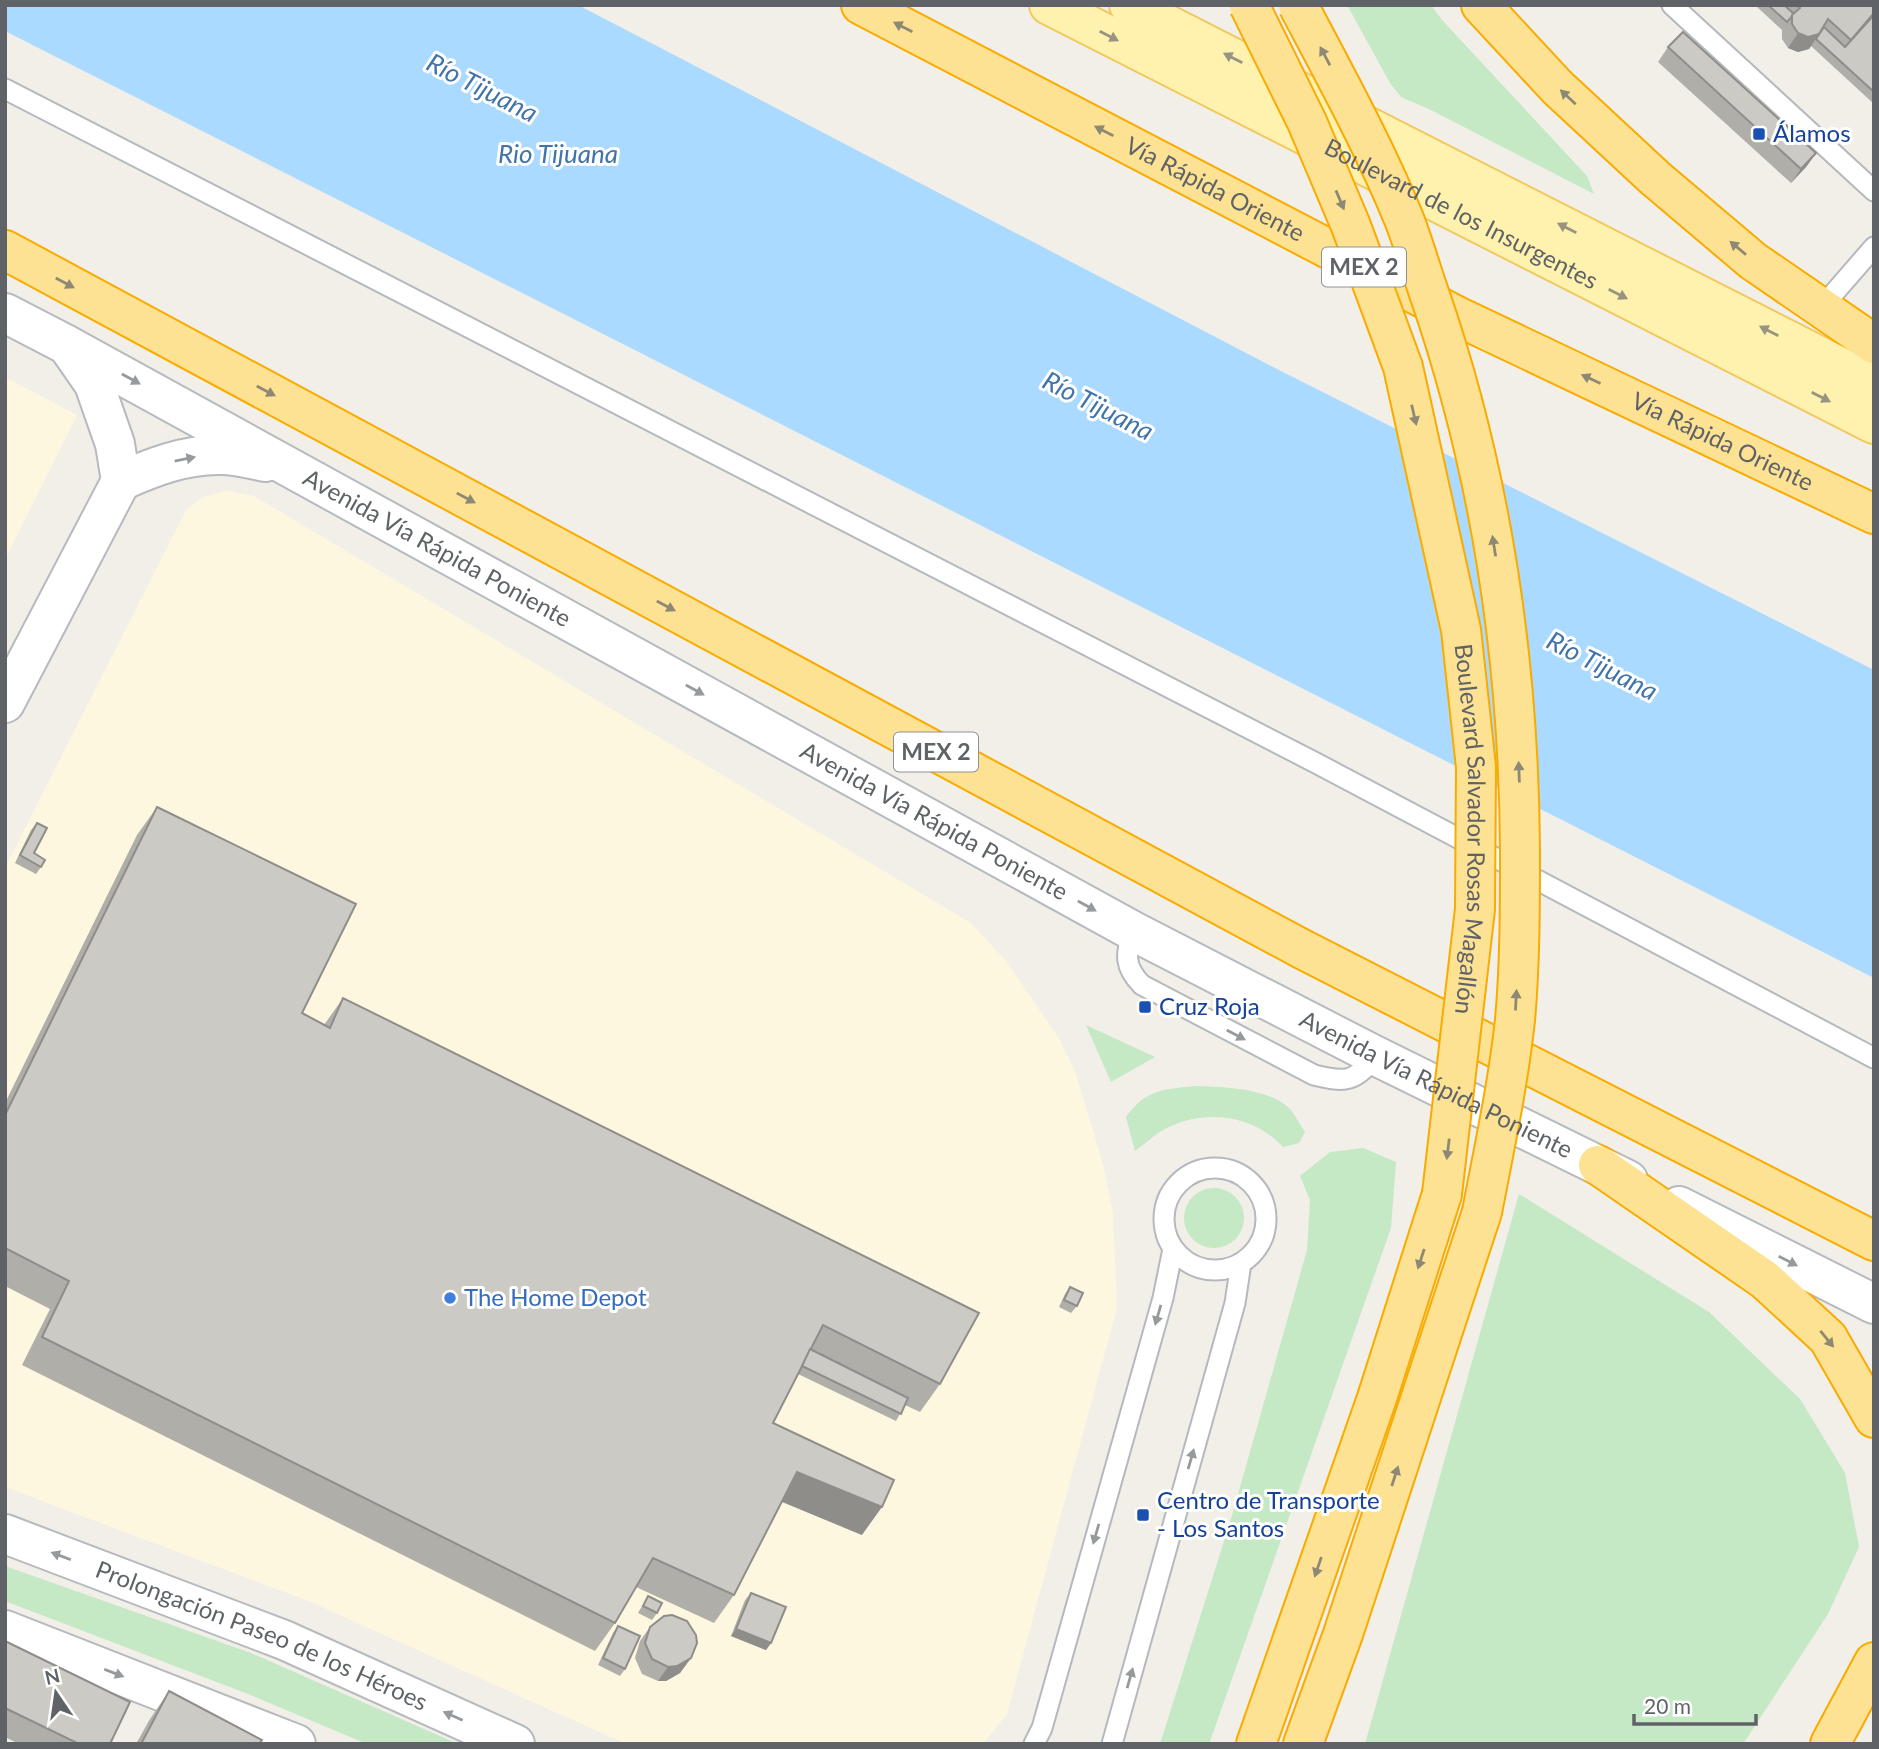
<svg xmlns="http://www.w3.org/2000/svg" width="1879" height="1749" viewBox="0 0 1879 1749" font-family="Lato,sans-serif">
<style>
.commercial{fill:#fef7e0}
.green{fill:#c5e8c5}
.water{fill:#aadaff}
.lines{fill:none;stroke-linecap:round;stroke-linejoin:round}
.lane-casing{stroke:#b5b8bc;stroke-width:23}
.secondary-casing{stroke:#b6babf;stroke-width:42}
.primary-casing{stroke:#f2c960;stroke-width:42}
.highway-casing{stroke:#f9ab00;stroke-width:42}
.lane{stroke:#fff;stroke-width:19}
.secondary{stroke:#fff;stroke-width:38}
.primary{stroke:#fff2af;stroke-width:38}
.highway{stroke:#fde293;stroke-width:38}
.highway-bridge-casing{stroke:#f9ab00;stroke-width:42;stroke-linecap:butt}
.highway-bridge{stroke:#fde293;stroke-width:38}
.wall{fill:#afaea9}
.shaded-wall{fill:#8f8d8a}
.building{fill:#cccac5;stroke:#8f8d8a;stroke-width:2}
.oneway{fill:#8e8975}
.oneway2{fill:#979581}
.oneway3{fill:#979a9d}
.transit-dot{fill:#1a4fb4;stroke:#fff;stroke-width:2.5}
.shop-dot{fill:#3f7fe0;stroke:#fff;stroke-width:2.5}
.labels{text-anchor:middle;stroke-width:6;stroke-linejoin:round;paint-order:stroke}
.shield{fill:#fff;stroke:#8f9295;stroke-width:2}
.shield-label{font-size:23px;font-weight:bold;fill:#5f6368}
.transit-label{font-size:24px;fill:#164399;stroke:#fff;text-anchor:start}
.street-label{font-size:24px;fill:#5f6368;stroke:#fff}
.shop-label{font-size:24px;fill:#366cbe;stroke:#fff;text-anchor:start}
.water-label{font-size:26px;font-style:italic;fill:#4174aa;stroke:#fff}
</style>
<rect width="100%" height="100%" fill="#f1efe8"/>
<g class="commercial">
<path d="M5 377 77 415 5 559Z"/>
<path d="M226 491 254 496 971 923 1006 961 1058 1037 1075 1071 1103 1164 1113 1214 1117 1308 1007 1714 983 1744H626L311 1602 5 1487V868L186 510 203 497Z"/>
</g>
<g class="green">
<path d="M1347 5H1431L1442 20 1587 176 1594 194 1431 110 1401 97 1390 83Z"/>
<path d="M1086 1025 1155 1057 1111 1082Z"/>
<path d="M1196 1086C1223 1087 1270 1088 1290 1109 1296 1116 1300 1125 1305 1132L1299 1143 1283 1147C1255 1116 1209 1109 1171 1126 1158 1131 1146 1143 1135 1151L1126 1117C1146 1089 1165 1089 1196 1086Z"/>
<path d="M1363 1148 1396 1162 1391 1228 1209 1744H1160L1231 1519 1307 1250 1310 1200 1300 1176 1330 1152Z"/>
<circle cx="1214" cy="1218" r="30"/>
<path d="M1519 1194 1709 1312 1800 1399 1845 1473 1859 1547 1828 1614 1743 1744H1365Z"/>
<path d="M5 1566 251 1653 458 1744H367L248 1694 5 1601Z"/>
</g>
<path class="water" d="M5 5H578L1277 369 1874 670V978L5 31Z"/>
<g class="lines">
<defs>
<g id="lane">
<path d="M1672 5 1874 191"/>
<path d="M5 89 1316 763 1874 1058"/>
<path d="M1821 308 1874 247"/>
<path d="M1133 931C1125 954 1124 967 1142 985L1314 1075C1347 1083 1354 1082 1376 1056"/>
<circle cx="1215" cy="1219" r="51"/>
<path d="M1034 1744 1042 1728 1163 1298 1173 1249"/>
<path d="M1112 1744 1235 1303 1241 1263"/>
</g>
<g id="secondary">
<path id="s1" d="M5 313 65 344 1133 931 1376 1056 1628 1180"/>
<path d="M121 481C153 467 186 454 221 455 235 455 251 459 265 462"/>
<path d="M5 703 121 481 115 444 94 384 69 348"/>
<path d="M1679 1206 1874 1304"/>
<path id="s2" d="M5 1534 284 1640 515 1744"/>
<path d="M5 1630 296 1744"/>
</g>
<g id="primary">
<path id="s3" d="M1049 5 1874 424"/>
<path d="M1129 5 1874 384"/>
</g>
<g id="highway">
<path id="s4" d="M861 5 1461 318 1874 514"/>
<path d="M1481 5 1557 87 1655 178 1753 261 1874 344"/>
<path d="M5 250 1302 949 1874 1241"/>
<path d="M1598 1165 1765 1280 1828 1338 1874 1418"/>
<path d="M1256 1744 1377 1398 1442 1194"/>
<path d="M1303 1744 1343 1634 1482 1212"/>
<path d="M1830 1744 1874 1662"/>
</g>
</defs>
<use href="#lane" class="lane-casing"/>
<use href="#secondary" class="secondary-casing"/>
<use href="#primary" class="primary-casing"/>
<use href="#highway" class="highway-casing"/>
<use href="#lane" class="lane"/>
<use href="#secondary" class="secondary"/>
<use href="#primary" class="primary"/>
<use href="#highway" class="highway"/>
<defs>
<g id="highway-bridge">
<path id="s5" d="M1249 5 1307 122 1351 226 1403 367 1461 630 1476 767 1475 909 1442 1194"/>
<path d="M1298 5C1335 75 1374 146 1404 219 1413 242 1420 267 1428 290 1491 471 1519 660 1520 851 1520 907 1520 964 1515 1020 1508 1085 1494 1149 1482 1212"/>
</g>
</defs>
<use href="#highway-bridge" class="highway-bridge-casing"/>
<use href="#highway-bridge" class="highway-bridge"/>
</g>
<g class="wall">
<path d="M1755 5H1874V104L1811 46 1809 49 1798 52 1788 48 1782 39V30Z"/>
<path d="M1668 47 1816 153 1806 167 1791 183 1658 62Z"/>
<path d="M157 807 302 1013 324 1025 343 998 940 1384 920 1412 905 1405 896 1421 798 1374 773 1423 862 1535 782 1502 734 1595 714 1623 636 1587 615 1623 595 1651 22 1365 50 1309 5 1286V1103L137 835Z"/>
<path d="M37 823 34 853 41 867 36 874 15 863 31 830Z"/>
<path d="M1070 1287 1077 1306 1071 1313 1059 1307 1065 1294Z"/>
<path d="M751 1593 771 1643 766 1650 731 1636 745 1600Z"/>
<path d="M648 1596 657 1613 652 1620 638 1613Z"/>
<path d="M618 1626 625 1669 620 1676 598 1665 613 1633Z"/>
<path d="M650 1627 691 1658 680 1673 666 1681H658L642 1674 635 1658 640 1641Z"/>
<path d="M5 1641 110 1744H19L5 1737Z"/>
<path d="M169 1691 259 1744H136L150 1719Z"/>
</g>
<g class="shaded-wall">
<path d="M1798 33 1819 34 1809 49 1798 52 1788 48Z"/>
<path d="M1816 153 1806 167 1791 183 1801 169Z"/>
<path d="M797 1472 882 1507 862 1535 778 1500Z"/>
<path d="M736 1629 771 1643 766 1650 731 1636Z"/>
<path d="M691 1658 680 1673 666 1681H658L668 1667Z"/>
</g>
<g class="building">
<path d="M1768 5H1784L1794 14 1787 22Z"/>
<path d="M1797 5H1874V13L1851 40 1828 19 1819 34 1808 37 1798 33 1792 24V15L1800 8Z"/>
<path d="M1874 15V92L1816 39 1824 27 1845 47Z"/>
<path d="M1683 32 1816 153 1801 169 1668 47Z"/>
<path d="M157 807 356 904 302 1013 330 1028 343 998 979 1313 940 1384 823 1325 773 1423 894 1480 882 1507 797 1472 734 1595 653 1558 615 1623 42 1337 69 1281 5 1248V1115Z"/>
<path d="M37 823 47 828 34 853 45 860 41 867 20 855Z"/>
<path d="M1070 1287 1083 1293 1077 1306 1064 1300Z"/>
<path d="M810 1349 908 1398 901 1414 802 1366Z"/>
<path d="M751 1593 786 1607 771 1643 736 1629Z"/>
<path d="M648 1596 662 1603 657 1613 643 1606Z"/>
<path d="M672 1615 687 1621 696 1635 697 1643 691 1658 677 1666 668 1667 652 1659 645 1643 650 1627 664 1616Z"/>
<path d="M618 1626 640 1636 625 1669 603 1658Z"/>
<path d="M5 1641 130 1702 110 1744H79L5 1708Z"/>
<path d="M169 1691 262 1740 259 1744H141Z"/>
</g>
<defs><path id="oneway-solid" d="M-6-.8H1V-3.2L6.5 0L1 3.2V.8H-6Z" transform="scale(1.75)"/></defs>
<g class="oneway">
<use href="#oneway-solid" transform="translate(903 27) rotate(-153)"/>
<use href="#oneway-solid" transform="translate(1325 56) rotate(-118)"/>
<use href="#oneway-solid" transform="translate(1568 97) rotate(-137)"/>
<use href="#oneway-solid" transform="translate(1104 131) rotate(-153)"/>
<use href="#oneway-solid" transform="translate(1340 200) rotate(67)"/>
<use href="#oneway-solid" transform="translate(1738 248) rotate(-140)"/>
<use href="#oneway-solid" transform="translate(65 283) rotate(28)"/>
<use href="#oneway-solid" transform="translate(1591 379) rotate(-155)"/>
<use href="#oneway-solid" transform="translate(266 391) rotate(28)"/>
<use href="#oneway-solid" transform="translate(1414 415) rotate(77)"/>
<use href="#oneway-solid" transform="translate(466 498) rotate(28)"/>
<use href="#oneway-solid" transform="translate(1494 546) rotate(-99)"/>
<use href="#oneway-solid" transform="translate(666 606) rotate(28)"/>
<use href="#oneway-solid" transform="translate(1519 772) rotate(-92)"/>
<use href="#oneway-solid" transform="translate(1516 1000) rotate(-87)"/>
<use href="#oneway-solid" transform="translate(1448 1149) rotate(97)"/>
<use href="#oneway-solid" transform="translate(1421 1259) rotate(108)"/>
<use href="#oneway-solid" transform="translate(1827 1339) rotate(51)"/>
<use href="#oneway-solid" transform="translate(1395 1476) rotate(-72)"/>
<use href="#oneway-solid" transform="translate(1318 1567) rotate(109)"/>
</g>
<g class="oneway2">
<use href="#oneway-solid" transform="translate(1109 36) rotate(27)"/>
<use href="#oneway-solid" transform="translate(1233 58) rotate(-153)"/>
<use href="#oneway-solid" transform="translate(1567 228) rotate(-153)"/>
<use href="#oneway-solid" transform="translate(1618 294) rotate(27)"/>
<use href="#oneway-solid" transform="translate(1769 331) rotate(-153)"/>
<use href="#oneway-solid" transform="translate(1821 397) rotate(27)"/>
</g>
<g class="oneway3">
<use href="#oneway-solid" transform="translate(131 379) rotate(29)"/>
<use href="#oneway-solid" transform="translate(185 459) rotate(-11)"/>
<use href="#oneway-solid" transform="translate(695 690) rotate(29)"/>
<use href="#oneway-solid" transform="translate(1087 906) rotate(29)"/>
<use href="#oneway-solid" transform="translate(1236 1035) rotate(28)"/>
<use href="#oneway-solid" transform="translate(1788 1261) rotate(27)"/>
<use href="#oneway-solid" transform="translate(1158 1315) rotate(106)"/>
<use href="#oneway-solid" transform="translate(1191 1459) rotate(-74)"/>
<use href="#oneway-solid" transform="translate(1096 1534) rotate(106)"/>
<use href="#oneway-solid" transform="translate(61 1556) rotate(-159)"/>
<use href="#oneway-solid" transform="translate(114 1673) rotate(21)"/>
<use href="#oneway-solid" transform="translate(1130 1678) rotate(-74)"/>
<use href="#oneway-solid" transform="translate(453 1716) rotate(-156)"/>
</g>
<g class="transit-dot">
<rect x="1752" y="127" width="14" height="14" rx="3.5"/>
<rect x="1138" y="1000" width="14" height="14" rx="3.5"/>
<rect x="1136" y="1508" width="14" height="14" rx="3.5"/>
</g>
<circle class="shop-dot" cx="450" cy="1298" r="7"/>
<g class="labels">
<g class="shield">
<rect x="1322" y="247.5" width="84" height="39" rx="5"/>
<rect x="894" y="732.5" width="84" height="39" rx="5"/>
</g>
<g class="shield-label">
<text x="1364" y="275">MEX 2</text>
<text x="936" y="760">MEX 2</text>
</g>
<g class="transit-label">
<text x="1773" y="142">Álamos</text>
<text x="1159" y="1015">Cruz Roja</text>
<text x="1157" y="1509">Centro de Transporte<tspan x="1157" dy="28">- Los Santos</tspan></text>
</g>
<g class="street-label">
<text dy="8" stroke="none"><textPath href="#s4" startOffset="399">Vía Rápida Oriente</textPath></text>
<text dy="8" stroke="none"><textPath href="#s3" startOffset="462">Boulevard de los Insurgentes</textPath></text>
<text dy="8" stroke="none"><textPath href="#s4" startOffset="966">Vía Rápida Oriente</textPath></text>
<text dy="8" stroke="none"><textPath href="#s1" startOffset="492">Avenida Vía Rápida Poniente</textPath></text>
<text dy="8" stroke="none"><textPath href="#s1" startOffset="1059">Avenida Vía Rápida Poniente</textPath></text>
<text dy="8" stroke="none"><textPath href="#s5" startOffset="863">Boulevard Salvador Rosas Magallón</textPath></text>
<text dy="8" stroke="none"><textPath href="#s1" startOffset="1626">Avenida Vía Rápida Poniente</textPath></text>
<text dy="8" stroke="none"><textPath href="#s2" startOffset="276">Prolongación Paseo de los Héroes</textPath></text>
</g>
<g class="shop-label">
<text x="464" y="1306">The Home Depot</text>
</g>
<g class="water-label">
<text transform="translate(482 88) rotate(27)" y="9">Río Tijuana</text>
<text x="558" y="163">Rio Tijuana</text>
<text transform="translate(1098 406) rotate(27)" y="9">Río Tijuana</text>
<text transform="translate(1602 666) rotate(27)" y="9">Río Tijuana</text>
</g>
</g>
<rect width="1879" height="1749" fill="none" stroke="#5f6368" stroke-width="14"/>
<g transform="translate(56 1693) rotate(347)" stroke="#ffffff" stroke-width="5" paint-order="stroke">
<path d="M0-5L12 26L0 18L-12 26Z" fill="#5f6368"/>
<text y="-10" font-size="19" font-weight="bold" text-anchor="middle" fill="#5f6368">N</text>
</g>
<path d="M1634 1714v10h122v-10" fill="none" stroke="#5f6368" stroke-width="3.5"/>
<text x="1644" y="1714" font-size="21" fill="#5f6368" stroke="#ffffff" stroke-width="5" paint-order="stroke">20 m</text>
</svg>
